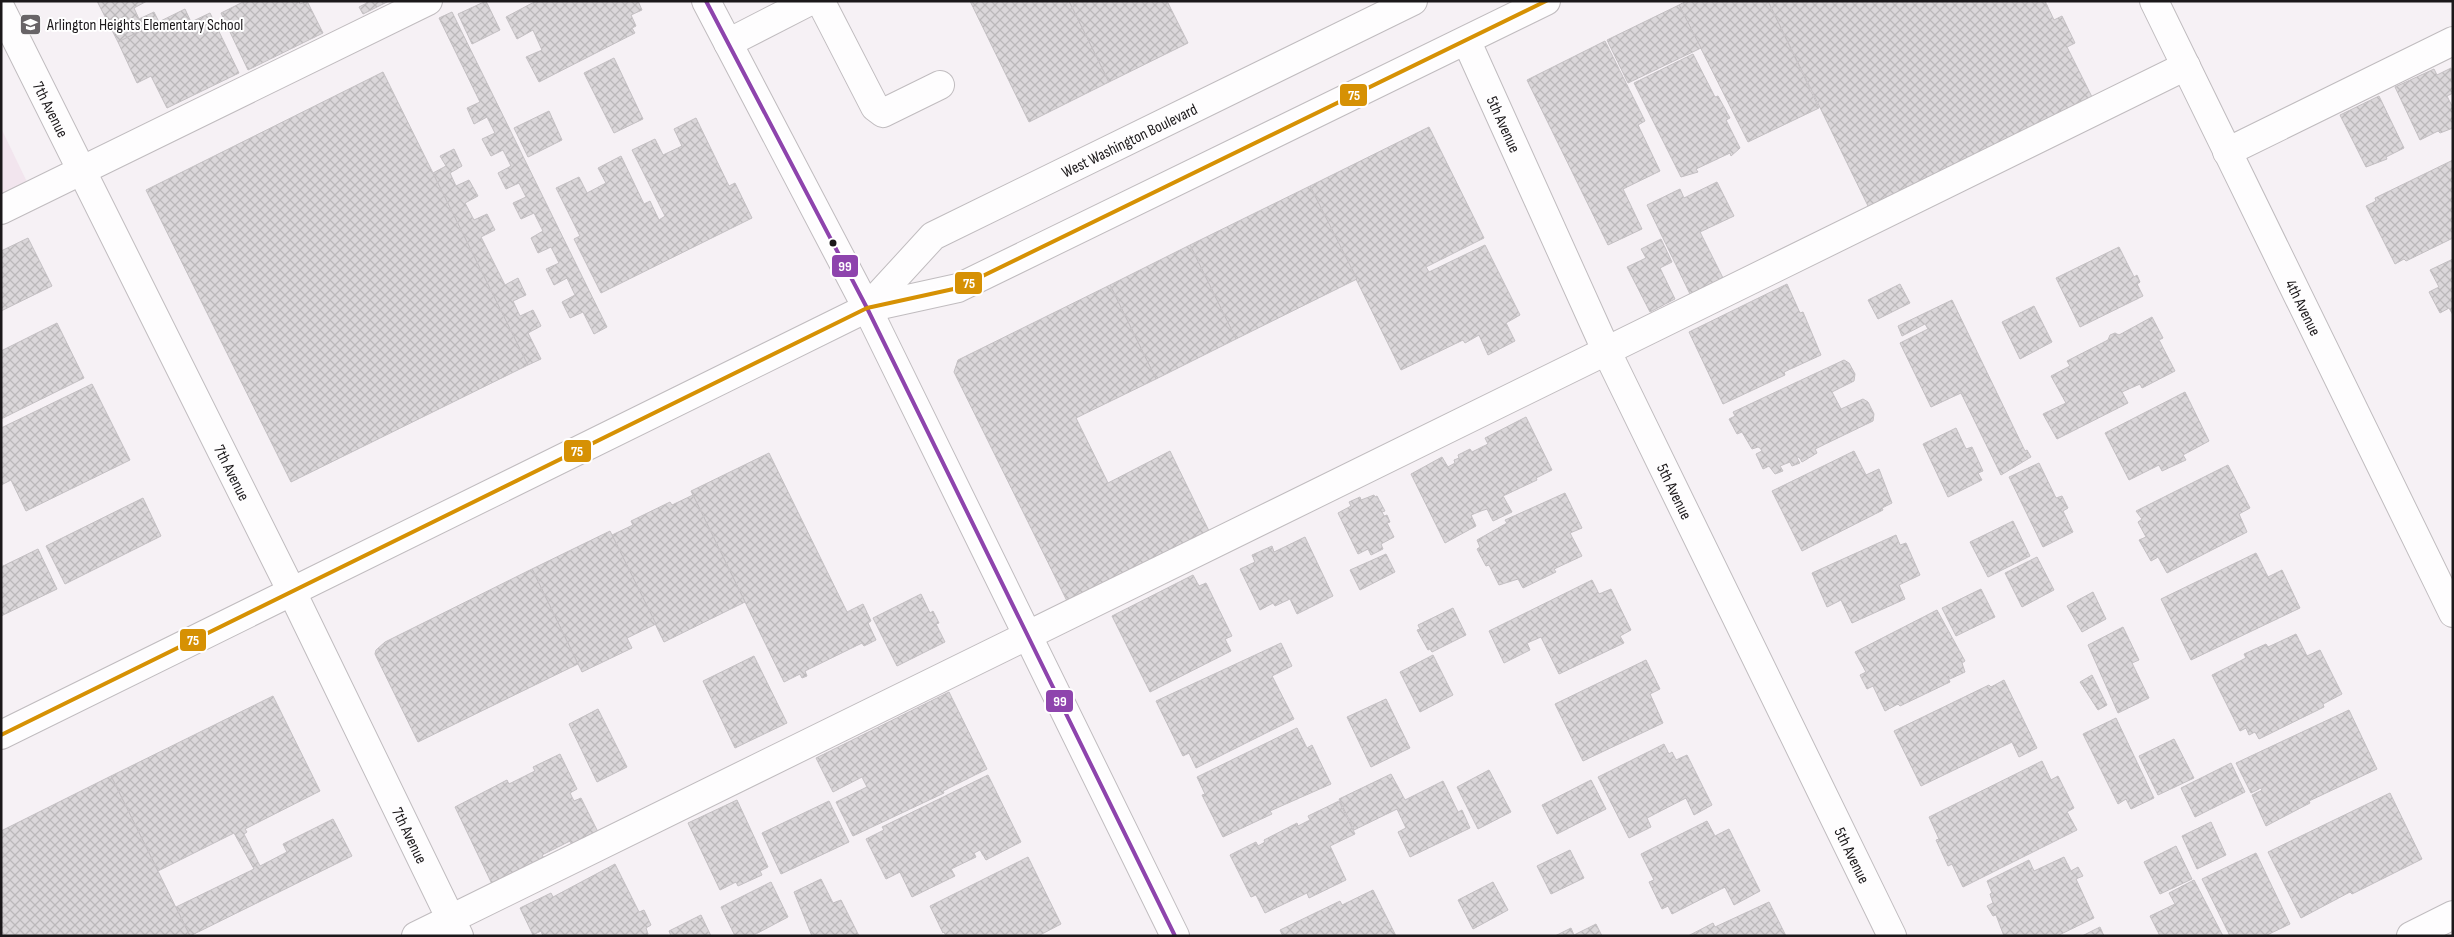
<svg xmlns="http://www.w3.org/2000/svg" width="2454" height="937" viewBox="0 0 2454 937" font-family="'Sofia Sans Condensed',sans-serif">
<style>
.built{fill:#f2e5ee}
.building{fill:url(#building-cross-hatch);stroke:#c4c0c3}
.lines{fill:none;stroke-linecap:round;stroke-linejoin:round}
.minor-casing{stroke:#c0bcbf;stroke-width:30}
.major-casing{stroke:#c0bcbf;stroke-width:30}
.minor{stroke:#fefdfe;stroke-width:28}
.major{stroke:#fefdfe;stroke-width:28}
.bus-1-casing{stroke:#fff;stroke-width:8}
.bus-2-casing{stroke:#fff;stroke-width:8}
.bus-1{stroke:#8e44ad;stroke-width:4}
.bus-2{stroke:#d69104;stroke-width:4}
.bus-dot{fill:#1b181a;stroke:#fff;stroke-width:2}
.labels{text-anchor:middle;stroke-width:4;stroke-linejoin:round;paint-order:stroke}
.poi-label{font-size:16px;fill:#1b181a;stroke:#fff;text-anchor:start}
.street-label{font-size:16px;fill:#1b181a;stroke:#fff}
.line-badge{stroke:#fff;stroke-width:2}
.badge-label{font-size:14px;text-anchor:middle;font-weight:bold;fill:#fff}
</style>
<defs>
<pattern id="building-cross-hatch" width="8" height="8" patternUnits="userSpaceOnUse" patternTransform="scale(1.25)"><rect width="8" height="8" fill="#dbd7da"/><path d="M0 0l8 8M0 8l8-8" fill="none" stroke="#bbb8ba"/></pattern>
</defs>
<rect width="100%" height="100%" fill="#f6f1f5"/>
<path class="built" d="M1 128 28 184 1 197Z"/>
<g class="building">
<path d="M97 1H147L134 8 139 19 154 12 159 22 118 42Z"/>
<path d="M245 1H299L300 4 307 1 323 33 248 70 221 13Z"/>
<path d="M366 1H389L363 14 359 7 367 3Z"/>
<path d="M486 1 500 30 472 44 458 14Z"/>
<path d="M536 1H638L642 10 631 15 636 26 632 28 635 33 539 82 526 57 542 50 533 30 517 39 506 17Z"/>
<path d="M970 1H1069L1109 82 1029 122Z"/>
<path d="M1069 1H1167L1188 43 1109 82Z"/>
<path d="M1686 1H1768L1819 108 1748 142 1679 5Z"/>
<path d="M1768 1H2045L2054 20 2062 16 2075 43 2067 47 2092 97 1869 208Z"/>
<path d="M1679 5 1701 48 1628 83 1607 40Z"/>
<path d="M185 9 191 22 210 13 239 73 167 108 151 76 137 83 118 42Z"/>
<path d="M452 12 607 327 594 334 583 312 570 318 562 302 575 295 567 278 554 285 546 269 559 263 551 247 538 253 531 238 543 231 534 213 521 219 513 203 526 197 519 183 506 189 498 173 511 166 503 150 491 156 482 139 495 133 487 117 474 124 467 108 480 102 439 18Z"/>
<path d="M1605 41 1645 121 1638 125 1660 171 1623 189 1642 229 1608 245 1527 80Z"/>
<path d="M1693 54 1715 97 1718 96 1730 118 1726 120 1740 148 1731 156 1730 153 1696 169 1698 172 1681 177 1634 83Z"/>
<path d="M614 58 643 119 614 133 584 73Z"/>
<path d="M2451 68 2453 93 2447 96 2453 108V128L2440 133 2438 131 2420 140 2395 87 2434 69 2437 75Z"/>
<path d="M383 72 528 365 291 482 146 190Z"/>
<path d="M2379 96 2404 148 2386 157 2387 159 2366 167 2340 115Z"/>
<path d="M549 111 562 140 528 157 514 128Z"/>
<path d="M696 118 729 186 735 183 752 218 601 293 574 239 580 236 556 188 579 177 587 193 606 183 598 168 621 156 644 204 650 201 659 220 665 216 632 150 655 139 663 155 682 146 674 129Z"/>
<path d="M1429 127 1484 238 1426 267 1429 272 1485 245 1520 315 1506 323 1515 341 1488 355 1479 335 1465 343 1463 340 1401 370 1310 186Z"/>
<path d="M454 149 462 166 450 173 456 186 469 180 478 196 465 203 474 220 487 214 495 230 481 237 505 285 518 278 526 295 513 301 520 316 533 310 541 326 528 333 541 359 528 365 433 173 446 166 440 156Z"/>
<path d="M2453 160V238L2406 261 2404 259 2395 264 2366 206 2376 201 2375 198Z"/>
<path d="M1717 182 1734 216 1700 232 1723 278 1690 294 1647 205 1680 189 1684 198Z"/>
<path d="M1310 186 1357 279 1236 339 1190 245Z"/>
<path d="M28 238 52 286 1 311V251Z"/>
<path d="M1661 239 1672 262 1660 268 1675 299 1650 312 1627 267 1646 258 1641 249Z"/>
<path d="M1190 245 1236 339 1156 379 1110 285Z"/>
<path d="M2119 247 2134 277 2137 275 2140 282 2137 284 2143 296 2080 327 2056 278Z"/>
<path d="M2453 259V315L2449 308 2440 313 2429 292 2439 287 2430 270Z"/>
<path d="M1787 284 1800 313 1803 312 1821 355 1784 372 1785 375 1723 404 1689 332Z"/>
<path d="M1900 284 1910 303 1878 319 1868 300Z"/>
<path d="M1110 285 1156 379 1076 418 1108 483 1170 451 1209 531 1067 601 954 372 958 360Z"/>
<path d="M1952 300 2025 451 2027 450 2031 457 2001 475 1961 393 1931 407 1900 343 1928 329 1925 324 1902 336 1898 326Z"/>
<path d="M2034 306 2052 342 2020 359 2002 322Z"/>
<path d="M2152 317 2163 338 2159 340 2175 371 2142 388 2140 384 2122 392 2128 403 2057 439 2043 414 2066 403 2051 376 2070 366 2067 361 2108 340 2110 335 2115 333 2119 335Z"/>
<path d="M57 323 84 378 1 419V351Z"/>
<path d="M1844 360 1849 363 1855 374 1854 381 1832 392 1841 409 1863 399 1868 402 1874 414 1873 421 1815 449 1817 453 1802 462 1799 457 1797 458 1800 463 1792 466 1790 462 1780 466 1783 471 1775 474 1769 466 1763 469 1756 454 1762 451 1760 448 1758 447 1752 449 1742 432 1737 434 1729 419 1735 416 1733 412Z"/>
<path d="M92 384 130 460 26 511 11 480 1 485V428Z"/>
<path d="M2185 392 2209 441 2183 455 2186 460 2162 471 2159 465 2129 480 2105 433Z"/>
<path d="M1526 417 1552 470 1536 478 1537 480 1503 496 1512 512 1493 521 1487 509 1481 511 1471 515 1476 526 1445 543 1411 474 1442 457 1448 467 1455 463 1454 460 1459 458 1458 455 1470 449 1472 452 1488 444 1485 438Z"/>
<path d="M1956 428 1966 449 1972 447 1983 471 1978 473 1982 480 1948 497 1923 444Z"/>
<path d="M1854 451 1866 475 1879 469 1892 503 1882 508 1883 510 1802 551 1772 491Z"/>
<path d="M769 453 847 612 863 604 871 621 868 623 876 640 864 646 862 643 805 671 807 676 802 678 800 674 784 682 691 491Z"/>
<path d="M2039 463 2056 498 2062 496 2068 508 2063 511 2073 532 2043 547 2009 477Z"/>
<path d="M2228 465 2250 508 2239 514 2247 532 2167 573 2158 557 2151 561 2139 540 2146 537 2138 522 2142 519 2136 511Z"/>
<path d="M1565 493 1582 528 1570 533 1582 556 1554 569 1556 572 1523 588 1518 579 1499 585 1489 565 1486 566 1477 549 1480 547 1477 540 1507 523 1505 520Z"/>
<path d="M693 495 745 602 664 642 612 535 633 525 631 521 670 502 672 505Z"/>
<path d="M1374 495 1375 497 1377 496 1385 511 1382 512 1384 516 1387 515 1390 522 1387 523 1394 537 1381 544 1383 549 1371 555 1368 549 1358 554 1338 513 1351 506 1349 502 1360 497 1361 500Z"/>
<path d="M143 498 161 536 65 584 46 546Z"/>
<path d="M2013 521 2030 556 1988 577 1970 542Z"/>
<path d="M610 531 656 624 627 638 632 648 582 672 532 569Z"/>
<path d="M1896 535 1900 545 1906 543 1920 575 1899 585 1905 599 1852 623 1841 600 1827 607 1812 573Z"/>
<path d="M1305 537 1333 596 1297 614 1290 599 1275 606 1273 603 1260 610 1240 569 1255 562 1252 555 1272 546 1274 552Z"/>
<path d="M38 549 57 589 1 616V567Z"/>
<path d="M2256 553 2268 577 2282 570 2300 608 2191 660 2161 599Z"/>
<path d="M1386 554 1395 572 1360 590 1350 570Z"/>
<path d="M2037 557 2054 590 2022 607 2005 573Z"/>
<path d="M532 569 578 664 418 742 375 654 376 650 385 642Z"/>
<path d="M1193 575 1199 586 1206 583 1232 636 1225 639 1231 651 1150 692 1112 616Z"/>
<path d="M1592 580 1599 594 1611 589 1631 630 1620 636 1624 643 1559 674 1541 637 1527 643 1530 650 1504 663 1489 631Z"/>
<path d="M1981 589 1995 617 1956 636 1942 608Z"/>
<path d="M2093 592 2106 619 2082 632 2067 606Z"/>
<path d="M921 594 930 613 933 611 939 623 936 624 945 642 897 666 873 618Z"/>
<path d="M1453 608 1466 635 1432 652 1430 649 1428 650 1417 630 1420 629 1418 625Z"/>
<path d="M1937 610 1965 661 1962 663 1965 672 1950 679 1948 676 1950 682 1900 706 1898 704 1885 711 1873 686 1867 689 1860 675 1866 672 1855 652Z"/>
<path d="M2123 627 2139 660 2132 663 2149 698 2118 713 2088 645Z"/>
<path d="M2296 634 2307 656 2320 650 2342 694 2323 704 2324 707 2259 739 2255 732 2249 735 2246 728 2240 731 2212 675 2246 658 2244 654 2266 644 2268 647Z"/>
<path d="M1281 643 1292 666 1272 676 1294 719 1196 768 1189 753 1183 756 1156 701Z"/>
<path d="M1433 655 1453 695 1420 712 1400 672Z"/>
<path d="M754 656 787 723 735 748 703 681Z"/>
<path d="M1646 660 1660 689 1650 694 1663 723 1583 761 1555 704Z"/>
<path d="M2092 675 2107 705 2098 710 2080 682Z"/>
<path d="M2004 680 2037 748 2019 757 2012 742 1921 786 1894 731 1989 685 1991 687Z"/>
<path d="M949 692 987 769 943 791 944 793 853 836 836 802 867 787 862 777 833 792 816 758Z"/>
<path d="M273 696 320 791 245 829 247 832 244 834 260 866 287 852 283 844 333 819 352 856 190 936 176 907 254 869 234 833 158 871 111 776Z"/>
<path d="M1386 699 1410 748 1371 767 1347 717Z"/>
<path d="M598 709 627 767 597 782 569 724Z"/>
<path d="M2349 710 2377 769 2309 801 2310 803 2266 826 2252 795 2262 790 2261 788 2251 793 2236 763Z"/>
<path d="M2116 718 2154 798 2131 809 2126 799 2118 804 2083 734Z"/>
<path d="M1297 728 1307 748 1312 745 1331 784 1270 811 1272 814 1223 837 1202 795 1205 794 1197 777Z"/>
<path d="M2174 739 2194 778 2158 795 2139 756Z"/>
<path d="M1664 744 1669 754 1672 752 1676 760 1687 755 1712 805 1694 815 1686 798 1647 818 1651 827 1629 838 1598 777Z"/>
<path d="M560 754 577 789 570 793 574 801 581 798 598 832 572 845 570 841 542 855 544 858 492 884 455 807 507 780 509 784 535 771 533 767Z"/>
<path d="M2042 761 2051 780 2058 776 2074 808 2067 812 2077 830 1963 887 1952 864 1948 866 1936 840 1939 839 1929 817Z"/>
<path d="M2231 763 2245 792 2195 817 2181 788Z"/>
<path d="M1489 770 1511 812 1478 829 1457 787Z"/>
<path d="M1391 774 1405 800 1443 781 1458 812 1462 810 1470 828 1410 857 1398 832 1406 828 1397 809 1354 830 1339 799Z"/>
<path d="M988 775 1021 842 986 860 980 850 974 853 976 857 951 869 955 876 912 897 900 872 886 879 866 839 884 830 882 827Z"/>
<path d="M111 776 190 936H1V831Z"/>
<path d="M1591 780 1606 809 1557 834 1542 805Z"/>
<path d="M2390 793 2422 859 2352 894 2350 892 2301 918 2268 852Z"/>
<path d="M737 800 768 867 760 871 762 875 738 886 736 882 720 890 688 823Z"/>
<path d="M829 801 849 842 781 874 762 833Z"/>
<path d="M1339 801 1355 834 1330 846 1346 880 1309 898 1307 893 1265 913 1256 895 1251 897 1230 855 1256 842 1258 846 1265 842 1264 840 1297 823 1298 826 1310 820 1308 816Z"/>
<path d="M1707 821 1715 836 1729 829 1760 891 1734 905 1725 887 1672 914 1668 906 1662 909 1649 882 1654 880 1641 854Z"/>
<path d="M2211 822 2226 855 2197 869 2182 836Z"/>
<path d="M2176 846 2192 879 2160 894 2144 862Z"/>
<path d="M1570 850 1584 878 1551 894 1537 866Z"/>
<path d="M2256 853 2290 924 2265 936H2230L2202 879Z"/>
<path d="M1028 857 1061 924 1038 936H946L944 932 943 933 930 906Z"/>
<path d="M2064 857 2071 871 2078 867 2083 876 2076 879 2094 918 2057 936H2004L1996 915 1993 916 1987 906 1993 903 1990 894 1992 893 1987 881 2029 860 2034 871Z"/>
<path d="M615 864 639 912 644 910 651 925 646 928 648 934 644 936H543L541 931 533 935 520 908 551 893 553 897Z"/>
<path d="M821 879 833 903 841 900 859 936H812L794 892Z"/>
<path d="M2194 880 2223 936H2160L2150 916 2175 904 2169 893Z"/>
<path d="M771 882 788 917 752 936H735L721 907Z"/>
<path d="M1493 882 1508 910 1473 929 1458 900Z"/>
<path d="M1373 890 1396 936H1283L1280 930 1340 901 1342 905Z"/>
<path d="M1769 902 1786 936H1688L1713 923 1715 927Z"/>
<path d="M701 915 711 936H671L669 931Z"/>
<path d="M1596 924 1602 936H1555L1571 928 1574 935Z"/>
<path d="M2100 927 2104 936H2082Z"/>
</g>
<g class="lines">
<defs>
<g id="minor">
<path d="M706 1 867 308 1175 936"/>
<path d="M816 1 823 6 875 107 883 113 940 85"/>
<path id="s1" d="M2154 1 2453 613"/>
<path id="s2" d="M1 9 292 592 459 936"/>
<path id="s3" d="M1467 42 1606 350 1892 936"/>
<path d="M728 43 810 1"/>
<path d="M2227 152 2453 41"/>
<path d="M1 210 428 1"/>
<path d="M416 936 2186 66"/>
<path d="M2411 936 2453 915"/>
</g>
<g id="major">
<path id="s4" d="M867 308 933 236 1413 1"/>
<path d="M1 735 867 308 958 288 1546 1"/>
</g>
</defs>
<use href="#minor" class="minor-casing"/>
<use href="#major" class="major-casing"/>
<use href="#minor" class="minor"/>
<use href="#major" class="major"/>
<defs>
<path id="bus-1" d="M706 1 867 308 1175 936"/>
<path id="bus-2" d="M1 735 867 308 958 288 1546 1"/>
</defs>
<use href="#bus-1" class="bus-1-casing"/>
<use href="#bus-2" class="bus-2-casing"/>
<use href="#bus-1" class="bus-1"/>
<use href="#bus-2" class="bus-2"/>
</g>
<defs>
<symbol id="school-square" viewBox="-11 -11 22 22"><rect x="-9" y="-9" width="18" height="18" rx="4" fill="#686467" stroke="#fff"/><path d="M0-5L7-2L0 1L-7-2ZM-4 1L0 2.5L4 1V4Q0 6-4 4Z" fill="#fff"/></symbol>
</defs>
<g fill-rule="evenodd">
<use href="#school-square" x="18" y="12" width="25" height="25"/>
</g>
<circle class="bus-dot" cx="833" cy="243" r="4.5"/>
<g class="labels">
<g class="poi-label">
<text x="47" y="30">Arlington Heights Elementary School</text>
</g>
<g class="street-label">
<text dy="6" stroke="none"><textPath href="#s2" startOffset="112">7th Avenue</textPath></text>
<text dy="6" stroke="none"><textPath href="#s3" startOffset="90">5th Avenue</textPath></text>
<text dy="6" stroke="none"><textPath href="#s4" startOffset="316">West Washington Boulevard</textPath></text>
<text dy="6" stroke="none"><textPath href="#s1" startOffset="341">4th Avenue</textPath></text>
<text dy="6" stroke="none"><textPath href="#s2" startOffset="518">7th Avenue</textPath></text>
<text dy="6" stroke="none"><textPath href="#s3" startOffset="495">5th Avenue</textPath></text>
<text dy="6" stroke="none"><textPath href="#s2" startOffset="922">7th Avenue</textPath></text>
<text dy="6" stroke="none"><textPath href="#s3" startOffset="900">5th Avenue</textPath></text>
</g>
</g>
<g class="line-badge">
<rect x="1339" y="83" width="29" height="24" rx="5" fill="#d69104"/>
<rect x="831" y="254" width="28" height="24" rx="5" fill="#8e44ad"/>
<rect x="954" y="271" width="29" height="24" rx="5" fill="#d69104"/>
<rect x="563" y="439" width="29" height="24" rx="5" fill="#d69104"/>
<rect x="179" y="628" width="28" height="24" rx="5" fill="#d69104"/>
<rect x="1045" y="689" width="29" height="24" rx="5" fill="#8e44ad"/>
</g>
<g class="badge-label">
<text x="1354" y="100">75</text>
<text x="845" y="271">99</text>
<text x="969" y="288">75</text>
<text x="577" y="456">75</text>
<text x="193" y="645">75</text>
<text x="1060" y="706">99</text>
</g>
<rect width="2454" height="937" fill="none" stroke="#1b181a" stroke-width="5"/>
</svg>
